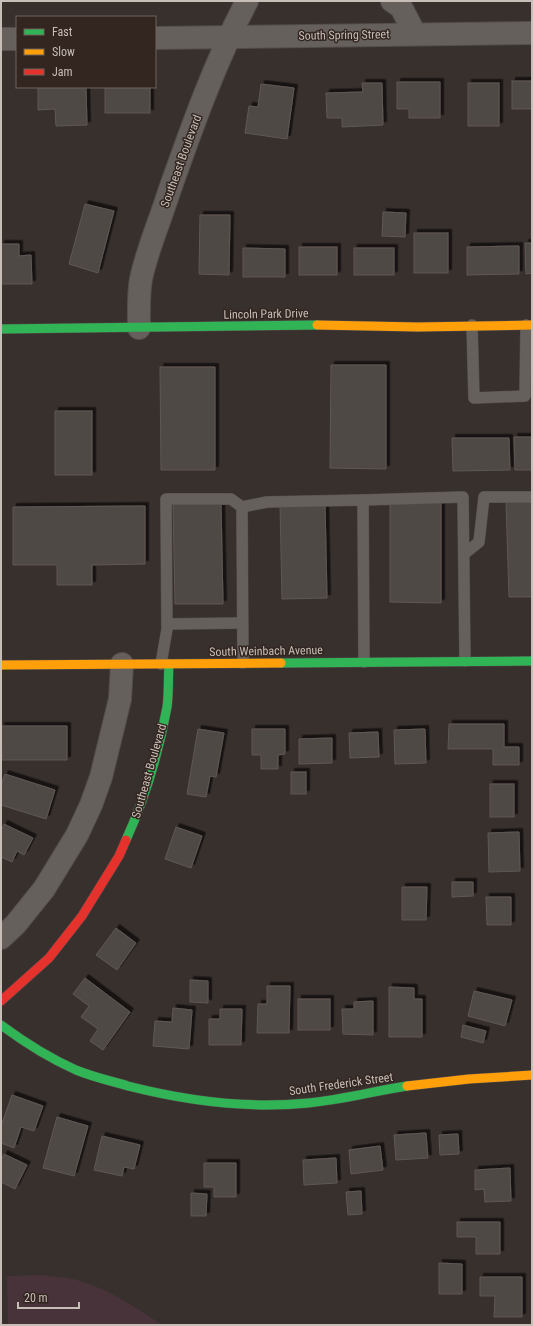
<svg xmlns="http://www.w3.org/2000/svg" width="533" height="1326" viewBox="0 0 533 1326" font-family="'Roboto Condensed',sans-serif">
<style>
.park{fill:#48333b}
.building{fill:#4f4845;stroke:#605855;filter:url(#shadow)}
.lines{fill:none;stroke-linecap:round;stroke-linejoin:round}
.lane-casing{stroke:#534d4b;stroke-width:12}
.street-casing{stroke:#534d4b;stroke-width:24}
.fast-casing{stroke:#534d4b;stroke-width:10}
.slow-casing{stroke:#534d4b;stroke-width:10}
.jam-casing{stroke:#534d4b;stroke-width:10}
.lane{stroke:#66605d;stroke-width:11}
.street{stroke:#66605d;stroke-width:22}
.fast{stroke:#30b455;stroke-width:9}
.slow{stroke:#ff9f0a;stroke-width:9}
.jam{stroke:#e5322d;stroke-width:9}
.labels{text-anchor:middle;stroke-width:3;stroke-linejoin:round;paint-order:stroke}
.street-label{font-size:12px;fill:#c8beb8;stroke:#332621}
</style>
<defs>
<filter id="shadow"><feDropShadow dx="3.5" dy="-3.5" stdDeviation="0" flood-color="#0009"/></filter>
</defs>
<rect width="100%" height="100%" fill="#38302d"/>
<path class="park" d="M43 1275C54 1277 66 1277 77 1280 109 1289 135 1307 162 1325H8L7 1276Z"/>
<g class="building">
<rect x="512" y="81" width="20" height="28"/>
<path d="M397 82H440V118H409V109H397Z"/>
<path d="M362 83H382L383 125 342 127V118H327L326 93 363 92Z"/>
<rect x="468" y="83" width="31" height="43"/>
<path d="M261 84 294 88 287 139 245 133 249 106 258 107Z"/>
<path d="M38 87H86L87 125 56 126 55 109 38 110Z"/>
<rect x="105" y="87" width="45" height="26"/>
<path d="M85 204 114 211 98 273 69 264Z"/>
<path d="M383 212 406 213 405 237 382 236Z"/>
<path d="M200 215H230L229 275 199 274Z"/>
<rect x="414" y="233" width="34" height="40"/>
<path d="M525 243H532V273L526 274Z"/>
<path d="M1 244H19V256L31 255 32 284H1Z"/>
<path d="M519 246V274L467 275V247Z"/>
<rect x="299" y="247" width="38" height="28"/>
<path d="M243 248 285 249V277H243Z"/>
<rect x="354" y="248" width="40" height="27"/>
<path d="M331 365H386V469L330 468Z"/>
<path d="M160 367H215V470H161Z"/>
<rect x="55" y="411" width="37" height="64"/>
<path d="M514 437H532V470H515Z"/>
<path d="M452 438H509L510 470 453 471Z"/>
<path d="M532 501V597H509L506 502Z"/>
<path d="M390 502 441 503V603L390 602Z"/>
<path d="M221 503 223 604H175L173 504Z"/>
<path d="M325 503 327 598 282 599 280 504Z"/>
<path d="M145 506V564L92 565V585H57V565H13V507Z"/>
<path d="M449 724H504V747H519V765H493V749H448Z"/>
<path d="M1 726H67V760H2Z"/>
<path d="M198 729 224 733 216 777 210 776 206 797 187 794Z"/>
<path d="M252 729H285V754L278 755V769H261V755H252Z"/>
<path d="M425 729 426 763 395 764 394 730Z"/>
<path d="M378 732 379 757 350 758 349 733Z"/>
<path d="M332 738V763L299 764V739Z"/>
<rect x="291" y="772" width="15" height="22"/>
<path d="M5 774 55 790 46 819 1 805V785Z"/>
<rect x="490" y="784" width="24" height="33"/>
<path d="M4 824 33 838 24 855 17 851 12 862 1 857V831Z"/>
<path d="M176 827 202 836 191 868 165 859Z"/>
<path d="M519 832 520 871 489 872 488 833Z"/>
<path d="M452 882H473V896L452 897Z"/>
<path d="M402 887H427L426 920H402Z"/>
<path d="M486 897H511V925H487Z"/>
<path d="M116 928 136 943 117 970 96 955Z"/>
<path d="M85 978 130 1012 103 1050 90 1041 98 1029 81 1017 89 1006 73 994Z"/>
<path d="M190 980 208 981V1003L190 1002Z"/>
<path d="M267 986H290L289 1033H257L258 1004H267Z"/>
<path d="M389 987 414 988V999H422V1037H389Z"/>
<path d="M474 991 512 1000 505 1026 468 1016Z"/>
<rect x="298" y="999" width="32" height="31"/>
<path d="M373 1001V1035L343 1034 342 1009H354V1002Z"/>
<path d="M173 1008 192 1010 189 1049 153 1046 155 1021 172 1022Z"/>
<path d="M220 1009H242L241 1045H209V1019H220Z"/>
<path d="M463 1025 486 1031 483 1043 461 1037Z"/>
<path d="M12 1095 43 1106 34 1131 21 1127 14 1148 1 1143V1126Z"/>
<path d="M57 1117 88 1126 74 1176 43 1168Z"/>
<path d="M426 1133 428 1158 396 1160 394 1135Z"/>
<path d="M458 1134 459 1154 440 1155 439 1135Z"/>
<path d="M102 1136 140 1145 134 1169 124 1167 122 1176 94 1170Z"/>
<path d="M380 1146 383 1170 351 1174 349 1150Z"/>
<path d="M4 1154 27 1165 15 1189 1 1182V1161Z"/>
<path d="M336 1158 337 1183 304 1185 303 1160Z"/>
<path d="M204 1163H236V1197H214V1187H204Z"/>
<path d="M510 1168 511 1201 485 1202 484 1189 475 1190V1170Z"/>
<path d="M361 1191 362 1214 348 1215 346 1192Z"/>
<path d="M191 1193 207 1194 206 1216H191Z"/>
<path d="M457 1222H500V1254H476V1237H457Z"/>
<path d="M439 1263 462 1264V1294H439Z"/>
<path d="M480 1277H522V1317H494L495 1296H480Z"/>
</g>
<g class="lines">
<defs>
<g id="lane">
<path d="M472 325 474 398 525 396 526 325"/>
<path d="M363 500 463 497 465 661"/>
<path d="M242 507 243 663"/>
<path d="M464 554 479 542 484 497H532"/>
<path d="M167 624 242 623"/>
<path d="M161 664 167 629 166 499H231L242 507 267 502 363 500 364 662"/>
</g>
<g id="street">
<path d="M392 1 401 7 415 34"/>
<path d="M155 38 532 33"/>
<path d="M1 39H17"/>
<path d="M139 328C139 312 138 295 141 279 147 250 160 221 169 192 192 127 215 62 247 1"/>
<path d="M1 938 15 925 44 889 77 835 91 805 101 777 120 699 122 664"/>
</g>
<g id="fast">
<path d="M1 329 317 325"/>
<path d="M281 663 532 661"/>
<path d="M126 840C145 798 159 752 167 707 169 693 168 678 169 664"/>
<path d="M1 1025C24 1042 49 1058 76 1070 93 1077 111 1081 128 1086 187 1101 248 1109 308 1103 342 1100 374 1091 407 1086"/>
</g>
<g id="slow">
<path d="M317 325 418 327 532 325"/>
<path d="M1 665 281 663"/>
<path d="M407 1086 469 1079 532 1075"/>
</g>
<path id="jam" d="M1 1001 49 958 82 916 119 856 126 840"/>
</defs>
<use href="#lane" class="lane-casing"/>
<use href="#street" class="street-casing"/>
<use href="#fast" class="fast-casing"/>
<use href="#slow" class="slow-casing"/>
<use href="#jam" class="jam-casing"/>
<use href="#lane" class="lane"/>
<use href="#street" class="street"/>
<use href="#fast" class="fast"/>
<use href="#slow" class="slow"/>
<use href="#jam" class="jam"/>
</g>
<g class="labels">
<g class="street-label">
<text transform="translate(344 35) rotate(-1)" y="4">South Spring Street</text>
<text transform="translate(181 161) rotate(-70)" y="4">Southeast Boulevard</text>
<text transform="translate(266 314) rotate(-1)" y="4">Lincoln Park Drive</text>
<text transform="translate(266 651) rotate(-1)" y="4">South Weinbach Avenue</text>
<text transform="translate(149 771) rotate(-74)" y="4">Southeast Boulevard</text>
<text transform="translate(341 1084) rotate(-8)" y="4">South Frederick Street</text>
</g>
</g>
<rect width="533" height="1326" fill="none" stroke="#c8beb8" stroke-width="4"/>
<rect x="16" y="16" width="140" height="72" fill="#332621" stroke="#6f635d"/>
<rect x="24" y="29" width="20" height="6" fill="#30b455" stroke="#6f635d"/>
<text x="52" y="36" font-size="12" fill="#c8beb8">Fast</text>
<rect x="24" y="49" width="20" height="6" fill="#ff9f0a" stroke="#6f635d"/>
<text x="52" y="56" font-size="12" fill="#c8beb8">Slow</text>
<rect x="24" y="69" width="20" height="6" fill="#e5322d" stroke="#6f635d"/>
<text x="52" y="76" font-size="12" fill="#c8beb8">Jam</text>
<path d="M18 1302v6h61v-6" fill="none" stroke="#c8beb8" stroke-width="2"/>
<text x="24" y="1302" font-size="12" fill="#c8beb8" stroke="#332621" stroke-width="3" paint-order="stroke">20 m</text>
</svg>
